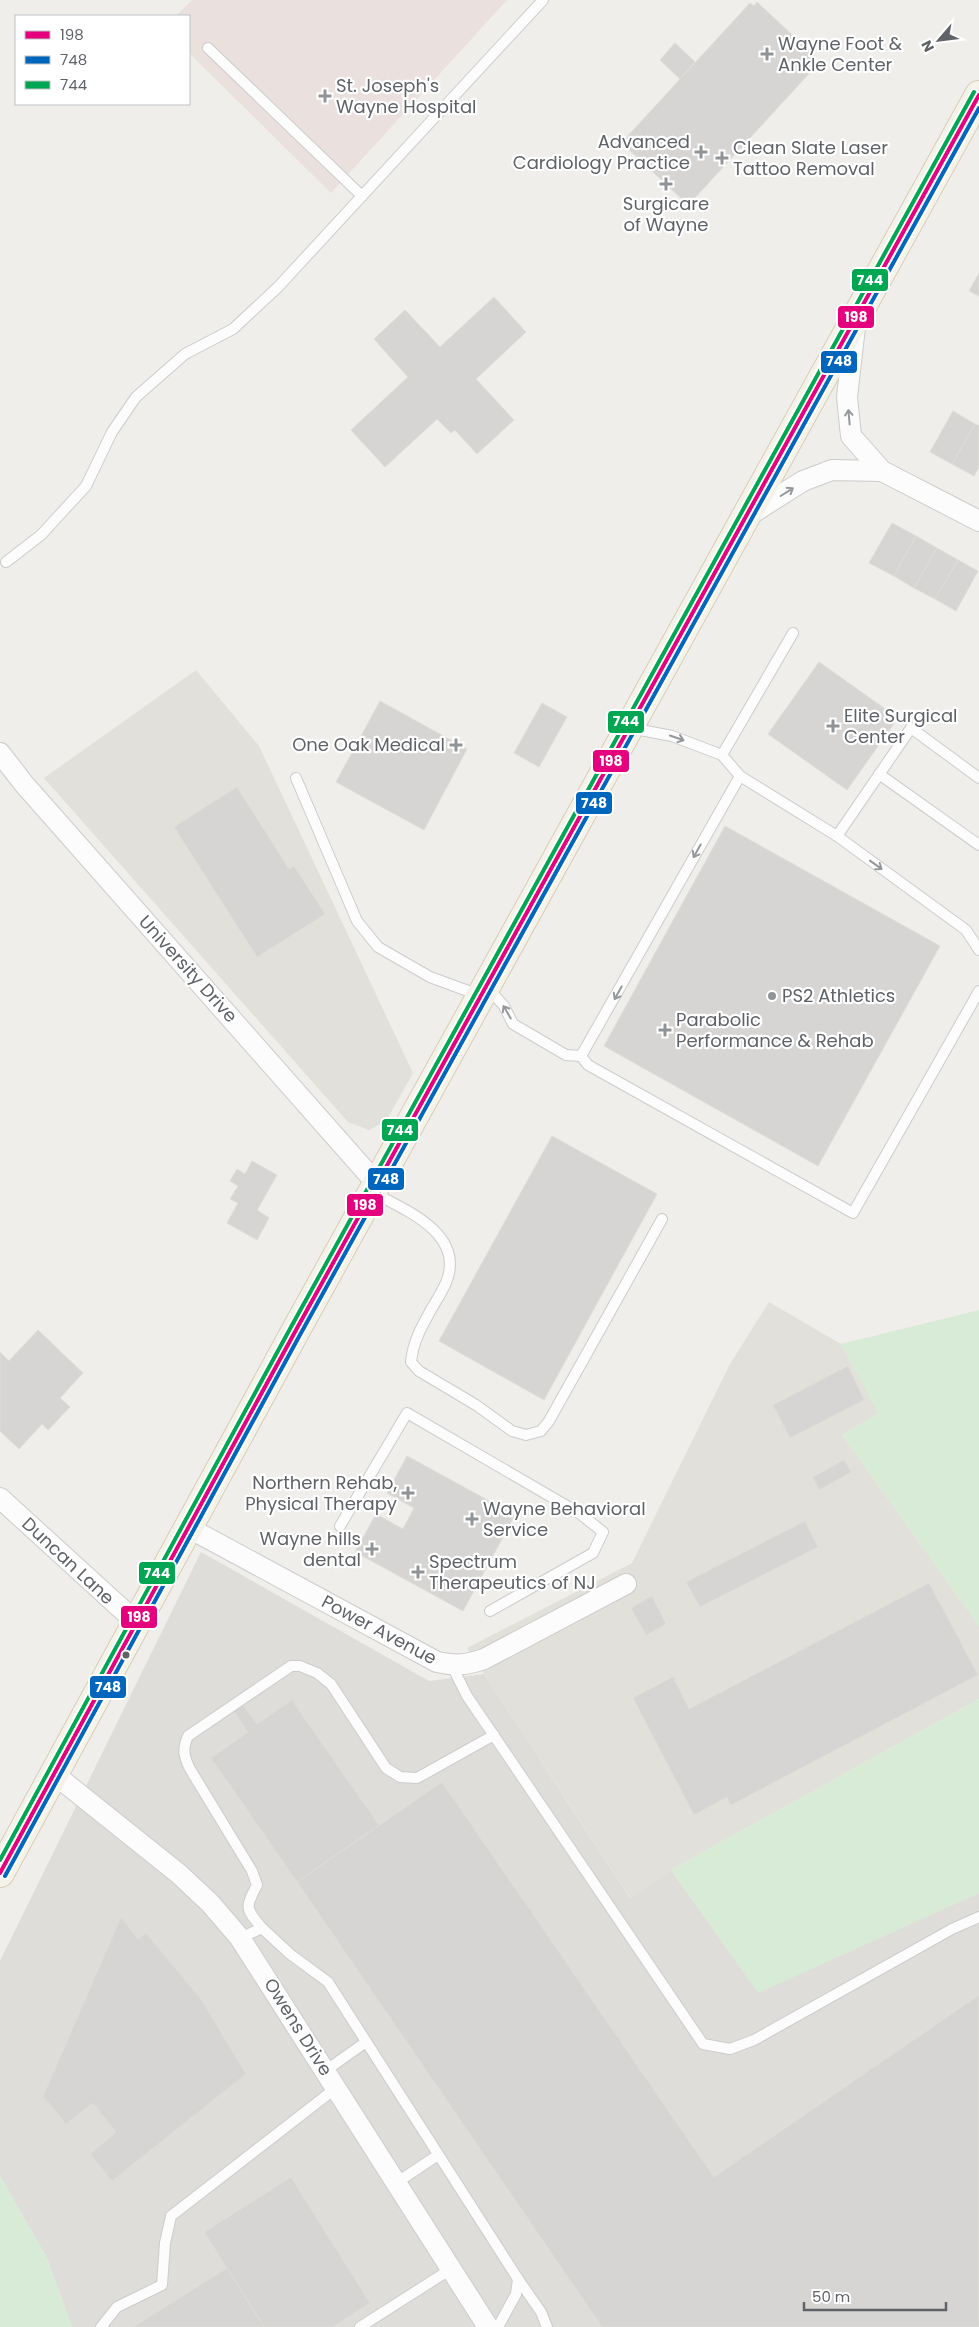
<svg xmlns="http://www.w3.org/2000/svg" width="979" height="2327" viewBox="0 0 979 2327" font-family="Poppins,sans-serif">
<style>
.industrial{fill:#dfddda}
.education{fill:#e2e0da}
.medical{fill:#eae0de}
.green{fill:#d8ebd6}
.building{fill:#d6d5d3;stroke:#deddd9}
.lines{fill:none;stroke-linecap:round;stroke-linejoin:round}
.service-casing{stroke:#cbcccc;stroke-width:12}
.minor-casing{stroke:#cbcccc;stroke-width:22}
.primary-casing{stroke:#d7ceb8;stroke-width:30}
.service{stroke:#fdfcfc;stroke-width:10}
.minor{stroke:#fdfcfc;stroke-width:20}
.primary{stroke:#f4f2e9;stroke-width:28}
.bus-1-casing{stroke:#fff;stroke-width:8}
.bus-2-casing{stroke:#fff;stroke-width:8}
.bus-3-casing{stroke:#fff;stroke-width:8}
.bus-1{stroke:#e5007d;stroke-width:4}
.bus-2{stroke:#0065bd;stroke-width:4}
.bus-3{stroke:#00a651;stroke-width:4}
.oneway{stroke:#96999c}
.poi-dot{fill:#919496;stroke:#fff;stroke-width:2}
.bus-dot{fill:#5f6368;stroke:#fff;stroke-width:2}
.labels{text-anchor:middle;stroke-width:4.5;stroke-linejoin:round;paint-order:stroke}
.poi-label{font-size:18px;fill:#5f6368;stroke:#fff;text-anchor:start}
.street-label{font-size:18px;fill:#5f6368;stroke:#fff}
.line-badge{stroke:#fff;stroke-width:2}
.badge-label{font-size:14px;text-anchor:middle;font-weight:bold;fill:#fff}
</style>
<rect width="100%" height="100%" fill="#efeeea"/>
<path class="industrial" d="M201 1552 429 1681 484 1674 630 1898 671 1870 758 1992 979 1893V2327H72L47 2258 0 2176V1961Z"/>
<g class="education">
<path d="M196 670 259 746 413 1073 386 1121 369 1130 348 1122 44 778Z"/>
<path d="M769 1302 841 1344 879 1413 842 1435 979 1626V1699L671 1870 631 1899 467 1648 632 1563 730 1364Z"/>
</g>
<path class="medical" d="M192 0H507L331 193 189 53V16H176Z"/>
<g class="green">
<path d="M979 1310V1626L842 1435 878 1413 841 1344Z"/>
<path d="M979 1699V1893L758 1993 671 1870Z"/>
<path d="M0 2176 47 2258 72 2327H0Z"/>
</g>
<g class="building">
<path d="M757 2 816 57 813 61 817 65 692 201 688 197 684 201 624 145 628 142 625 139 750 3 754 6Z"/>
<path d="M675 43 695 62 680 79 660 60Z"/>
<path d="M979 273V296L969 291Z"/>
<path d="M494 297 526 332 476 379 514 420 477 454 455 430 451 433 437 419 385 467 351 430 408 377 374 339 405 310 440 347Z"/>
<path d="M953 411 975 424 952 464 930 452Z"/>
<path d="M975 424 979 426V467L974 476 952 464Z"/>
<path d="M892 523 916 536 894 576 869 563Z"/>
<path d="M916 536 937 548 914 588 894 576Z"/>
<path d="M937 548 958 560 935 599 914 588Z"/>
<path d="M958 560 978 571 956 611 935 599Z"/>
<path d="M819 662 898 718 847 790 768 734Z"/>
<path d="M380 701 467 749 424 830 336 782Z"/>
<path d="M542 703 567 717 539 767 514 753Z"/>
<path d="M237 787 289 869 294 866 325 914 257 957 174 827Z"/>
<path d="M725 826 940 946 818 1166 604 1046Z"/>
<path d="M552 1136 657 1194 544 1400 439 1341Z"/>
<path d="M252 1161 277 1175 257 1210 269 1218 257 1240 227 1223 238 1203 230 1199 238 1186 230 1181 237 1169 245 1174Z"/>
<path d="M38 1330 83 1373 60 1398 70 1407 48 1430 42 1424 19 1449 0 1431V1352L9 1361Z"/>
<path d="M848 1366 864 1400 790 1438 773 1405Z"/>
<path d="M407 1456 515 1515 463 1611 355 1552 376 1514 403 1529 414 1508 387 1493Z"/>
<path d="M844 1460 851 1472 819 1490 813 1477Z"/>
<path d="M805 1521 818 1547 700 1607 686 1582Z"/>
<path d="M929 1583 978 1675 731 1805 727 1797 694 1815 633 1698 673 1677 689 1709Z"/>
<path d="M652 1596 666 1624 646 1635 631 1608Z"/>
<path d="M292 1700 379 1825 297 1882 211 1758 248 1732 233 1710 242 1704 257 1724Z"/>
<path d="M442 1782 714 2177 979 1995V2327H602L297 1882Z"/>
<path d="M121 1917 138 1939 146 1933 201 1999 246 2074 112 2181 90 2154 116 2132 93 2103 66 2124 43 2096Z"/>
<path d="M291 2177 370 2303 333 2327H264L204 2232Z"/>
<path d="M227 2268 264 2327H133Z"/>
</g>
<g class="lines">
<defs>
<g id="service">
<path d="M208 48 362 196"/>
<path d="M6 562 41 535 86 486 112 432 136 397 185 354 233 329 278 287 543 0"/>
<path d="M722 755 793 633"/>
<path d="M879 774 979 845"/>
<path d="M740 776 837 836 966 930 979 950"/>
<path d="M296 778 357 921 378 947 430 977 479 995"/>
<path d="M837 836 911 728 979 778"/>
<path d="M487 987 504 1006 513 1024 566 1055 581 1056 740 776 722 755 672 736 630 728"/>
<path d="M581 1056 588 1065 853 1213 979 991"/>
<path d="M374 1193C405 1210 461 1232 448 1277 445 1288 437 1299 432 1308 422 1326 413 1341 411 1362L419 1371 476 1405 512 1431 526 1435 541 1431 549 1421 662 1219"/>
<path d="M340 1526 407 1413 579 1513 603 1532 593 1553 490 1611"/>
<path d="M452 1666 467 1696 703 2044 730 2049 754 2040 952 1929 979 1917"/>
<path d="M262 1928C245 1908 245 1908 257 1885L252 1871 190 1769C184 1757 182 1749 188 1736L291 1666H300L317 1673 331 1684 386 1768 400 1777 417 1778 494 1735"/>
<path d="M240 1938 262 1928 290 1954 328 1982 518 2279 516 2294 498 2327"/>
<path d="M325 2071 366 2042"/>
<path d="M396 2183 438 2155"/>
<path d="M518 2279 541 2312 547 2327"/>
<path d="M101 2327 117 2307 162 2285 165 2243 171 2216 336 2088"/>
<path d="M360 2327 451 2269"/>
</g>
<g id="minor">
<path d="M855 327 847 397 851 436 882 471 979 521"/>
<path d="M746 517 803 481 832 470 882 471"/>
<path d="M0 753 24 784 377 1184"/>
<path d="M0 1498 137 1623"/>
<path d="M189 1528 437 1662C455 1666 467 1665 484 1659L626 1584"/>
<path d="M54 1774 179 1874 210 1903 240 1938 488 2327"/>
</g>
<path id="primary" d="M0 1873 296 1330 979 95"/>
</defs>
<use href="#service" class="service-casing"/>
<use href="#minor" class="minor-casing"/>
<use href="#primary" class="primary-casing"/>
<use href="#service" class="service"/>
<use href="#minor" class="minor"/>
<use href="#primary" class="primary"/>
<defs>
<path id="bus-1" d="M0 1873 296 1330 979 95"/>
<path id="bus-2" d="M5 1876 301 1333 979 108"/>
<path id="bus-3" d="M0 1860 291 1327 974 92"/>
</defs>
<use href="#bus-1" class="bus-1-casing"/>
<use href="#bus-2" class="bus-2-casing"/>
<use href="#bus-3" class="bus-3-casing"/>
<use href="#bus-1" class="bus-1"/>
<use href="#bus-2" class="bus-2"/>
<use href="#bus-3" class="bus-3"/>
</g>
<defs><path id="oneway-shaft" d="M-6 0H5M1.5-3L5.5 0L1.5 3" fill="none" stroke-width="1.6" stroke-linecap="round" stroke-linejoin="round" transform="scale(1.25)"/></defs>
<g class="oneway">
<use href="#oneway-shaft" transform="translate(849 417) rotate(-95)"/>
<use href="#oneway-shaft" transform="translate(787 492) rotate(-32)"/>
<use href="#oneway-shaft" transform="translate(677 738) rotate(19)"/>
<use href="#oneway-shaft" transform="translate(697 851) rotate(119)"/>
<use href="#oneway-shaft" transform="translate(876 865) rotate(36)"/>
<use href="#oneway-shaft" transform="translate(618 993) rotate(119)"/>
<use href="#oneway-shaft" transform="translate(507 1012) rotate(-120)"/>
</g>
<g class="poi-dot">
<path d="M764.5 46.5h5v5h5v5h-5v5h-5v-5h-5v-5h5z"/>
<path d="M322.5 88.5h5v5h5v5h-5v5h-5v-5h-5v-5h5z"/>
<path d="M698.5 144.5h5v5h5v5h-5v5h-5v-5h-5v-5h5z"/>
<path d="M719.5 150.5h5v5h5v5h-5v5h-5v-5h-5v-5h5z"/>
<path d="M663.5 176.5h5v5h5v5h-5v5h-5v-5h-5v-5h5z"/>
<path d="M830.5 718.5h5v5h5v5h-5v5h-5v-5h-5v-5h5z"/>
<path d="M453.5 737.5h5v5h5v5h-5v5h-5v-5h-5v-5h5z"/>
<circle cx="772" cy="996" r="5"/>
<path d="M662.5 1022.5h5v5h5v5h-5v5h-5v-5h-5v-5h5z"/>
<path d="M405.5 1485.5h5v5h5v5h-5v5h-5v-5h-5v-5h5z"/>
<path d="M469.5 1511.5h5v5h5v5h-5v5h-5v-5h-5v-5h5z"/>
<path d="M369.5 1541.5h5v5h5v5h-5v5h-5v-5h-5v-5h5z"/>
<path d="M415.5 1564.5h5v5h5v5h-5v5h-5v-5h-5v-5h5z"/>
</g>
<circle class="bus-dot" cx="126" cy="1655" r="4.5"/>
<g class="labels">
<g class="poi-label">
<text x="778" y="50">Wayne Foot &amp;<tspan x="778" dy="21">Ankle Center</tspan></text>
<text x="336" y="92">St. Joseph's<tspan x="336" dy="21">Wayne Hospital</tspan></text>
<text x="690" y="148" text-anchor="end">Advanced<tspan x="690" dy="21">Cardiology Practice</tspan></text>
<text x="733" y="154">Clean Slate Laser<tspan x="733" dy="21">Tattoo Removal</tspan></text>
<text x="666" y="210" text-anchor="middle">Surgicare<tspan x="666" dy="21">of Wayne</tspan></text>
<text x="844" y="722">Elite Surgical<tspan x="844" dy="21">Center</tspan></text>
<text x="445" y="751" text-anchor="end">One Oak Medical</text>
<text x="782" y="1002">PS2 Athletics</text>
<text x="676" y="1026">Parabolic<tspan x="676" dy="21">Performance &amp; Rehab</tspan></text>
<text x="397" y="1489" text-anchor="end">Northern Rehab,<tspan x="397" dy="21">Physical Therapy</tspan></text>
<text x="483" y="1515">Wayne Behavioral<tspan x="483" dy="21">Service</tspan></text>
<text x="361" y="1545" text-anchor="end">Wayne hills<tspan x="361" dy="21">dental</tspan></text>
<text x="429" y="1568">Spectrum<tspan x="429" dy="21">Therapeutics of NJ</tspan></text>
</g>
<g class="street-label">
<text transform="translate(188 969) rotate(48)" y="6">University Drive</text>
<text transform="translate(68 1561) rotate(43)" y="6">Duncan Lane</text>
<text transform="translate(379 1630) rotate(28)" y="6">Power Avenue</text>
<text transform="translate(298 2027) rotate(58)" y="6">Owens Drive</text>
</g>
</g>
<g class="line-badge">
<rect x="851" y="268" width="38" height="24" rx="5" fill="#00a651"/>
<rect x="837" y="305" width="38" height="24" rx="5" fill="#e5007d"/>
<rect x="820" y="350" width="38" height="24" rx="5" fill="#0065bd"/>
<rect x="607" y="710" width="38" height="24" rx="5" fill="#00a651"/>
<rect x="592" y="749" width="38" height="24" rx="5" fill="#e5007d"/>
<rect x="575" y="791" width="38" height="24" rx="5" fill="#0065bd"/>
<rect x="381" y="1118" width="38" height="24" rx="5" fill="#00a651"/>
<rect x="367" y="1167" width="38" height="24" rx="5" fill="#0065bd"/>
<rect x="346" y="1193" width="38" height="24" rx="5" fill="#e5007d"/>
<rect x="138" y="1561" width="38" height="24" rx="5" fill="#00a651"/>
<rect x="120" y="1605" width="38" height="24" rx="5" fill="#e5007d"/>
<rect x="89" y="1675" width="38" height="24" rx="5" fill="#0065bd"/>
</g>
<g class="badge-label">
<text x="870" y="285">744</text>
<text x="856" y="322">198</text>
<text x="839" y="366">748</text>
<text x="626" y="726">744</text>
<text x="611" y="766">198</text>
<text x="594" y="808">748</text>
<text x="400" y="1135">744</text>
<text x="386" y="1184">748</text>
<text x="365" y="1210">198</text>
<text x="157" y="1578">744</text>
<text x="139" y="1622">198</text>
<text x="108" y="1692">748</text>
</g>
<rect x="15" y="15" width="175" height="90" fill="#ffffff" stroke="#bfc1c3"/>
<rect x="25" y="31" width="25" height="8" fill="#e5007d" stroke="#bfc1c3"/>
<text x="60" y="40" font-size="15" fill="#5f6368">198</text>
<rect x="25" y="56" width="25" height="8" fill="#0065bd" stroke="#bfc1c3"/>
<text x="60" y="65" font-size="15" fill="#5f6368">748</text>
<rect x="25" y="81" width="25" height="8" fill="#00a651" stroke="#bfc1c3"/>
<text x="60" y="90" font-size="15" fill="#5f6368">744</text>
<g transform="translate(939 40) rotate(242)" stroke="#ffffff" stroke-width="4" paint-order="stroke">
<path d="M0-4L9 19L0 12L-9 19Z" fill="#5f6368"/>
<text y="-8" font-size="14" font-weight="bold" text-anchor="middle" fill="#5f6368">N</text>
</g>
<path d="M804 2302v8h142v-8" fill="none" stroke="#5f6368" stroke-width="2.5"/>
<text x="812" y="2302" font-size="15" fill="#5f6368" stroke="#ffffff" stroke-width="4" paint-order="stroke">50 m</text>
</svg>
